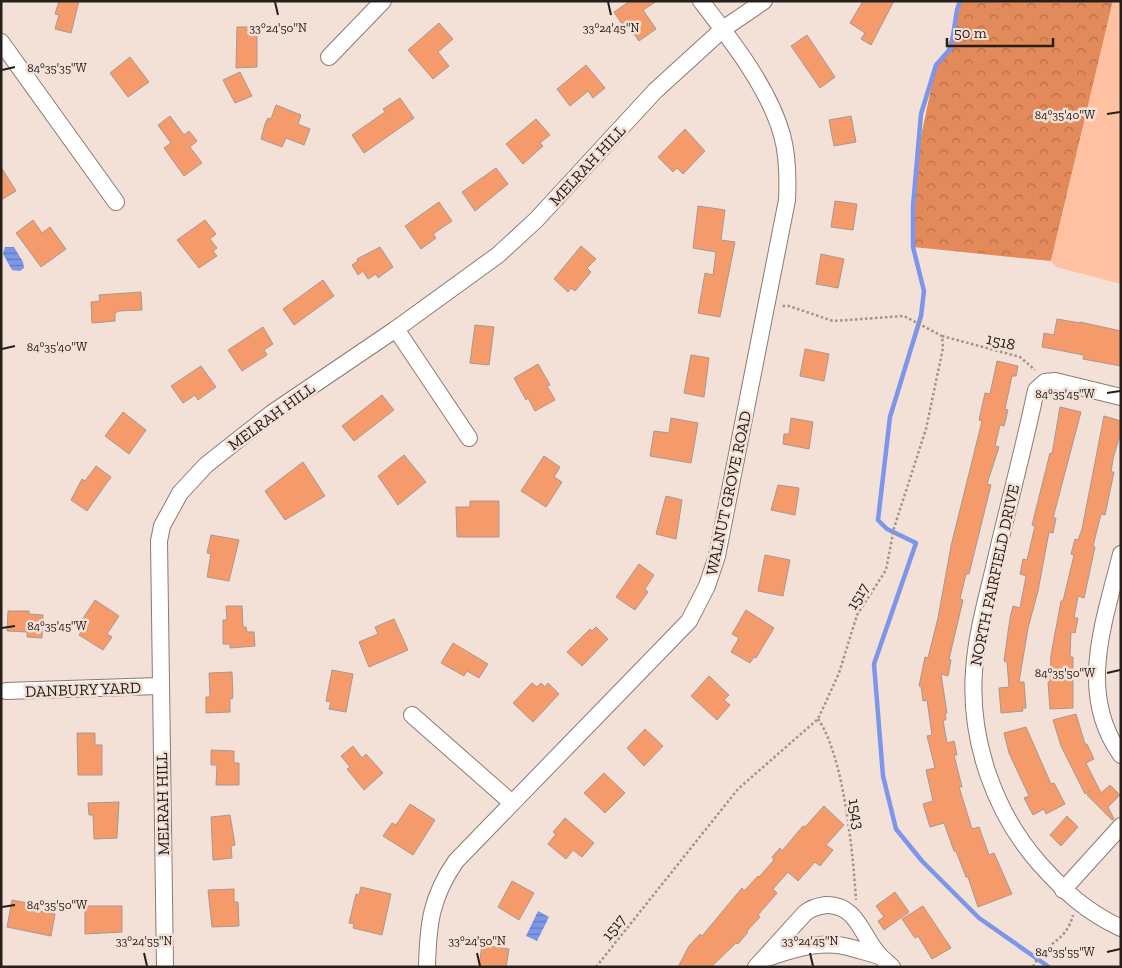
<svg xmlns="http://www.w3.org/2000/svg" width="1122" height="968" viewBox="0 0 1122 968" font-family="'Zilla Slab',serif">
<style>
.forest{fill:url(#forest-crowns)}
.pitch{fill:#ffc1a1}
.water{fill:url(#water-rules)}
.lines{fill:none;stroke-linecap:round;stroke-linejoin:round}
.stream{stroke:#7c97e9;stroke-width:4.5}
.building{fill:#f59b6b;stroke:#a99890}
.minor-casing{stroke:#8b7b73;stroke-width:18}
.path{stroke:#a0938c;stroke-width:2.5;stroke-dasharray:2.5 2.5;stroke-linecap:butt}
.minor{stroke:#fff;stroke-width:16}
.ticks{fill:none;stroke:#26201c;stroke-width:2}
.labels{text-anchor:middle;stroke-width:5;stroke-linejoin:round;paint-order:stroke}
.street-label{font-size:16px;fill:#26201c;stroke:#f3e0d7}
.ticks-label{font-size:12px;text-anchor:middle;fill:#26201c;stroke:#f3e0d7;stroke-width:5;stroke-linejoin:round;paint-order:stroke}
</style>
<defs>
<pattern id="forest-crowns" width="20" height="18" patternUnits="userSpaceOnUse" patternTransform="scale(1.25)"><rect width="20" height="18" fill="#e28a5a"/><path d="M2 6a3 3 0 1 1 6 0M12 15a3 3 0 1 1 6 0" fill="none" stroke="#b7704a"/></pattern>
<pattern id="water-rules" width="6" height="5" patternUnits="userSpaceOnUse" patternTransform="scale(1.25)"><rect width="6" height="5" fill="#7c97e9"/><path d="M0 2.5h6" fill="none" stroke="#657bbc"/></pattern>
</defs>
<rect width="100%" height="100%" fill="#f3e0d7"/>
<path class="forest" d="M962 1H1113L1051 261 913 247 917 156 936 65 945 55Z"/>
<path class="pitch" d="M1113 1H1121V284L1056 267 1051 261Z"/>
<g class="water">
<path d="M5 247H14L23 262 24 268 20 271 12 270 3 254Z"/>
<path d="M538 911 549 917 537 941 526 936Z"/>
</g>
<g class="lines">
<path class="stream" d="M960 1 957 10 951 48 936 65 921 114 913 206V247L924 291 921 316 890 417 878 520 887 529 916 543 874 664 883 776 896 829 922 861 979 918 1049 967"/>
</g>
<g class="building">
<path d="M59 1H79L71 33 55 29 59 15 55 14Z"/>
<path d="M630 1H657L643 10 656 29 639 41 625 22 622 24 614 12Z"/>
<path d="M863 1H894L871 45 861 39 865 33 850 23Z"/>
<path d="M439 23 453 39 438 52 449 66 433 79 408 50Z"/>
<path d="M237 27H257V67L236 68Z"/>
<path d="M807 35 835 77 820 88 791 46Z"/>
<path d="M130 57 149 82 128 97 110 73Z"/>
<path d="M586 65 605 88 593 98 588 91 570 106 557 89Z"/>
<path d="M240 72 252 96 235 103 223 80Z"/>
<path d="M400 98 414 118 364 153 352 135 385 112 383 109Z"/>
<path d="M276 105 301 115 298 124 310 129 304 145 286 138 282 147 261 139 265 124 268 118 271 119Z"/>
<path d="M170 116 184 135 189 131 197 141 190 147 202 163 184 176 164 148 171 143 158 125Z"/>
<path d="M851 116 856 142 834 146 829 120Z"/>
<path d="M536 119 550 135 540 143 543 146 523 164 506 144Z"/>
<path d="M685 129 705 151 683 174 677 168 673 172 658 157Z"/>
<path d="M1 167 16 191 1 200Z"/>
<path d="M496 168 508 184 475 211 462 192Z"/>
<path d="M835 201 857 204 853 230 831 227Z"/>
<path d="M439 202 452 221 433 234 436 238 421 249 405 226Z"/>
<path d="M698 206 725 210 721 240 735 242 720 317 698 313 705 273 713 275 716 252 693 248Z"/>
<path d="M33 220 42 233 50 227 66 249 41 267 16 233Z"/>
<path d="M205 220 216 234 210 239 217 248 213 251 217 256 199 268 177 240Z"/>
<path d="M581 246 596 259 587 268 591 272 575 291 571 288 568 292 554 279Z"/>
<path d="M380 247 393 267 378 278 376 274 368 279 363 271 358 275 352 265 358 261 357 259Z"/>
<path d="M821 254 844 259 838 288 816 284Z"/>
<path d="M323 280 334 296 294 325 283 309Z"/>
<path d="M141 292 142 310 119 311 115 313V321L92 323 91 302 100 301 99 295Z"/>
<path d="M1057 319 1080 323V322L1121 331V366L1083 359 1084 355 1042 347 1044 333 1054 335Z"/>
<path d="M475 325 494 327 489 365 470 363Z"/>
<path d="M263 327 273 344 264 350 267 355 242 371 228 350Z"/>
<path d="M805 349 829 354 824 381 800 376Z"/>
<path d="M691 355 709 358 704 397 684 393Z"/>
<path d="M997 361 1018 366 1016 376H1012L1005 409 1008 410 1004 426 1000 425 995 446 999 447 987 484 991 485 969 574H966L960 599 963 600 949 659 951 660 948 676 941 674 947 713 945 714 946 720H943L947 743 954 741 957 755H954L962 787H959L972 829 979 827 989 855 994 853 1012 894 978 907 968 877H966L956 851H954L944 823 930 827 923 804 933 801 926 770 935 768 927 736 932 735 927 700 923 701 921 686H919L925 657 928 658 938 618 951 546 982 421 979 420 985 393 990 394Z"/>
<path d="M538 364 550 385 547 386 555 400 535 411 528 398 526 400 514 378Z"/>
<path d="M201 366 216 387 198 400 195 395 183 403 171 386Z"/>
<path d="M382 395 394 410 354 441 342 426Z"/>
<path d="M1060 407 1081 412 1053 518H1056L1053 533 1049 532 1038 591 1028 628 1019 682H1024L1026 708H1022L1023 711 1001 713 999 688 1009 687 1007 662 1004 661 1010 618 1013 606 1020 608 1026 576 1020 574 1023 559 1027 560 1035 526 1032 525 1050 453 1052 454Z"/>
<path d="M123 412 146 430 129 454 105 436Z"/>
<path d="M1104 416 1121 421V438H1119L1113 459 1111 472H1114L1105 515 1101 514 1093 546 1095 547 1084 598 1078 596 1074 618H1078L1075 633 1071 632 1070 657H1073V708L1050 709 1048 682H1050L1051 655 1061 601H1063L1074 555 1071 554 1075 539 1078 540 1082 529Z"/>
<path d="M671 418 698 423 691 463 650 456 654 431 669 433Z"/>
<path d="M791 418 813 422 809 449 783 444 784 434H789Z"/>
<path d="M404 455 426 482 398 505 378 476Z"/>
<path d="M544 456 560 467 554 477 562 482 546 507 521 491Z"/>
<path d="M303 462 325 496 285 520 265 491Z"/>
<path d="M96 466 111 477 87 511 71 500 82 479 85 481Z"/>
<path d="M778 485 799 488 795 515 771 510Z"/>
<path d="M666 496 682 500 676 539 656 534Z"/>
<path d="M470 501H499V537H457L456 507H470Z"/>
<path d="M211 535 239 540 229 581 207 577 211 554 207 553Z"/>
<path d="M765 555 790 560 783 596 758 591Z"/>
<path d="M639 564 654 575 645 589 648 592 635 610 616 597Z"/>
<path d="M95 600 119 616 107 634 112 637 103 650 79 635 83 629 78 626Z"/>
<path d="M226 606H242L243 627H246L247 632H254L255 646 230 648V644H223V620H227Z"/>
<path d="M746 610 774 628 756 658 754 657 750 663 731 652 739 638 732 634Z"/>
<path d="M8 611H29V614L43 615 42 638 27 637V632L7 631Z"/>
<path d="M394 619 408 650 369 667 359 642 378 634 375 627Z"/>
<path d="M596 627 608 639 582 666 567 652 590 629 592 631Z"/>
<path d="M453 643 488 664 479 678 467 671 464 676 441 663Z"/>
<path d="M332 670 353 674 346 712 329 709 331 702 326 701Z"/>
<path d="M232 672 233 698 230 699V712L206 713V697H210L209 673Z"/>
<path d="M709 676 729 695 724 700 730 705 717 720 691 696Z"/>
<path d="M532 683 537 687 541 683 545 687 548 683 559 694 533 722 513 703Z"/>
<path d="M1076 714 1085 744H1087L1094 759 1086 763 1101 793 1110 785 1120 795 1108 807 1114 819 1112 820 1087 795 1090 791 1085 794 1061 746 1053 720Z"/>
<path d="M1026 727 1051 784 1054 783 1065 804 1046 814 1044 809 1033 815 1024 798 1029 796 1009 753 1004 733Z"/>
<path d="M645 729 663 746 644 766 627 748Z"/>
<path d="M77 733H95V745H102V775H78Z"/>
<path d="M353 746 362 758 366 754 383 773 364 790 347 769 350 767 341 756Z"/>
<path d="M211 750 234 751V763H239V785H216L217 765H211Z"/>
<path d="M604 773 625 793 605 813 584 793Z"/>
<path d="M119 802 117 838 94 839 93 815H89L88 803Z"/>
<path d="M410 804 435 820 413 855 383 836 392 823 396 825Z"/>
<path d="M824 806 844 825 826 845 833 850 820 866 815 862 798 881 788 872 773 889 777 893 758 915 760 917 747 931 748 932 738 944 736 943 711 967H678L689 946 700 934 702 936 742 888 744 891 758 876 759 877 774 860 772 857 780 848 782 851 803 826 805 827Z"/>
<path d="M230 815 235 845 231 846 232 858 213 860 211 817Z"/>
<path d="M1067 816 1078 827 1061 846 1050 835Z"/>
<path d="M565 818 594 843 582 857 573 850 566 859 548 844 556 834 553 832Z"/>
<path d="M512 881 534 893 519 920 498 907Z"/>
<path d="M361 887 391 894 382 935 353 928 354 924 349 923 356 894 359 895Z"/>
<path d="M234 889V902H238L239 926 212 927 208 890Z"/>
<path d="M895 892 909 912 884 930 878 921 884 917 876 906Z"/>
<path d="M12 900 33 904 32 910 55 914 51 936 7 927Z"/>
<path d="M85 906H122V932L85 934Z"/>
<path d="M923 906 951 948 932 959 918 936 915 938 902 919Z"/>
<path d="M482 945 509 949 506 967H479Z"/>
</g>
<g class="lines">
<defs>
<g id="minor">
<path d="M1 42 116 202"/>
<path d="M329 57 383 1"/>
<path d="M396 329 469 438"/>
<path d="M1121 397 1055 381 1045 382 1036 390C1024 448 1008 506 995 563 987 598 976 635 974 671 969 739 994 812 1039 863 1065 892 1085 911 1121 928"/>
<path d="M1121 554C1105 620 1076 693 1121 755"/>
<path d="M6 691 159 686"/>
<path d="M412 715 512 803"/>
<path d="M1063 890 1121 826"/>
<path d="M764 959C787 951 813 942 838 945 852 947 867 953 880 956"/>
<path d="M165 967 159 541 162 526 180 493 206 465 272 413 396 329 498 255 536 220 655 91 723 29 764 1"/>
<path d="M427 967C428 924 431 897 456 861L689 621 707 586 717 556 787 200C788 179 788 156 782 135 769 88 731 40 701 1"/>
<path d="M756 967 805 913C811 908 818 906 826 905 858 904 862 938 880 956 884 960 888 963 892 967"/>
</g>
</defs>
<use href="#minor" class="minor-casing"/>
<g class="path">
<path d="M942 336 1020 357 1035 370"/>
<path d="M818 719C844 756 853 854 856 900"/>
<path d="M596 967 738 789 818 719 839 673 857 615 886 570 894 528 926 429 943 348 942 336 904 316 833 321 789 306H781"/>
<path d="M1033 967C1045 940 1065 945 1073 915"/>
</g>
<use href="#minor" class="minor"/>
</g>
<path class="ticks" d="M275 2 278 15M608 2 611 15M2 70 15 67M1107 114 1120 112M2 349 15 346M1107 393 1120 391M2 628 15 626M1107 673 1120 670M2 907 15 905M1107 952 1120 949M144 953 147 966M477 953 480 966M810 953 813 966"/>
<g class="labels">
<g class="street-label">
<text transform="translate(587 165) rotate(-47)" y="6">MELRAH HILL</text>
<text transform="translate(1001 341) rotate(13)" y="6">1518</text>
<text transform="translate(271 416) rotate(-36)" y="6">MELRAH HILL</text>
<text transform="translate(728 493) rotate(-78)" y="6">WALNUT GROVE ROAD</text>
<text transform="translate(994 575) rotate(-78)" y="6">NORTH FAIRFIELD DRIVE</text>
<text transform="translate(857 596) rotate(-59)" y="6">1517</text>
<text transform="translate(83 689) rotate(-2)" y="6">DANBURY YARD</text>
<text transform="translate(162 804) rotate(-91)" y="6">MELRAH HILL</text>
<text transform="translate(857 814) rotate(80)" y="6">1543</text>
<text transform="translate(613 927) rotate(-52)" y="6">1517</text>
</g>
</g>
<g class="ticks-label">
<text x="278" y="32">33°24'50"N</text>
<text x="611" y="32">33°24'45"N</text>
<text x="57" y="72">84°35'35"W</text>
<text x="1065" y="119">84°35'40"W</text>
<text x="57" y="351">84°35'40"W</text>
<text x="1065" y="398">84°35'45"W</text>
<text x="57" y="630">84°35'45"W</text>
<text x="1065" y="677">84°35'50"W</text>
<text x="57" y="909">84°35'50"W</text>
<text x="144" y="945">33°24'55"N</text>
<text x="477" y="945">33°24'50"N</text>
<text x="810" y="945">33°24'45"N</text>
<text x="1065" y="956">84°35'55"W</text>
</g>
<rect width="1122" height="968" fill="none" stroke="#26201c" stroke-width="5"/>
<path d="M947 38v8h106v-8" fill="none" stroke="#26201c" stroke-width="2.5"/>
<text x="954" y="38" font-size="15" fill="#26201c" stroke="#f3e0d7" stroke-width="4" paint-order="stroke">50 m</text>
</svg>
